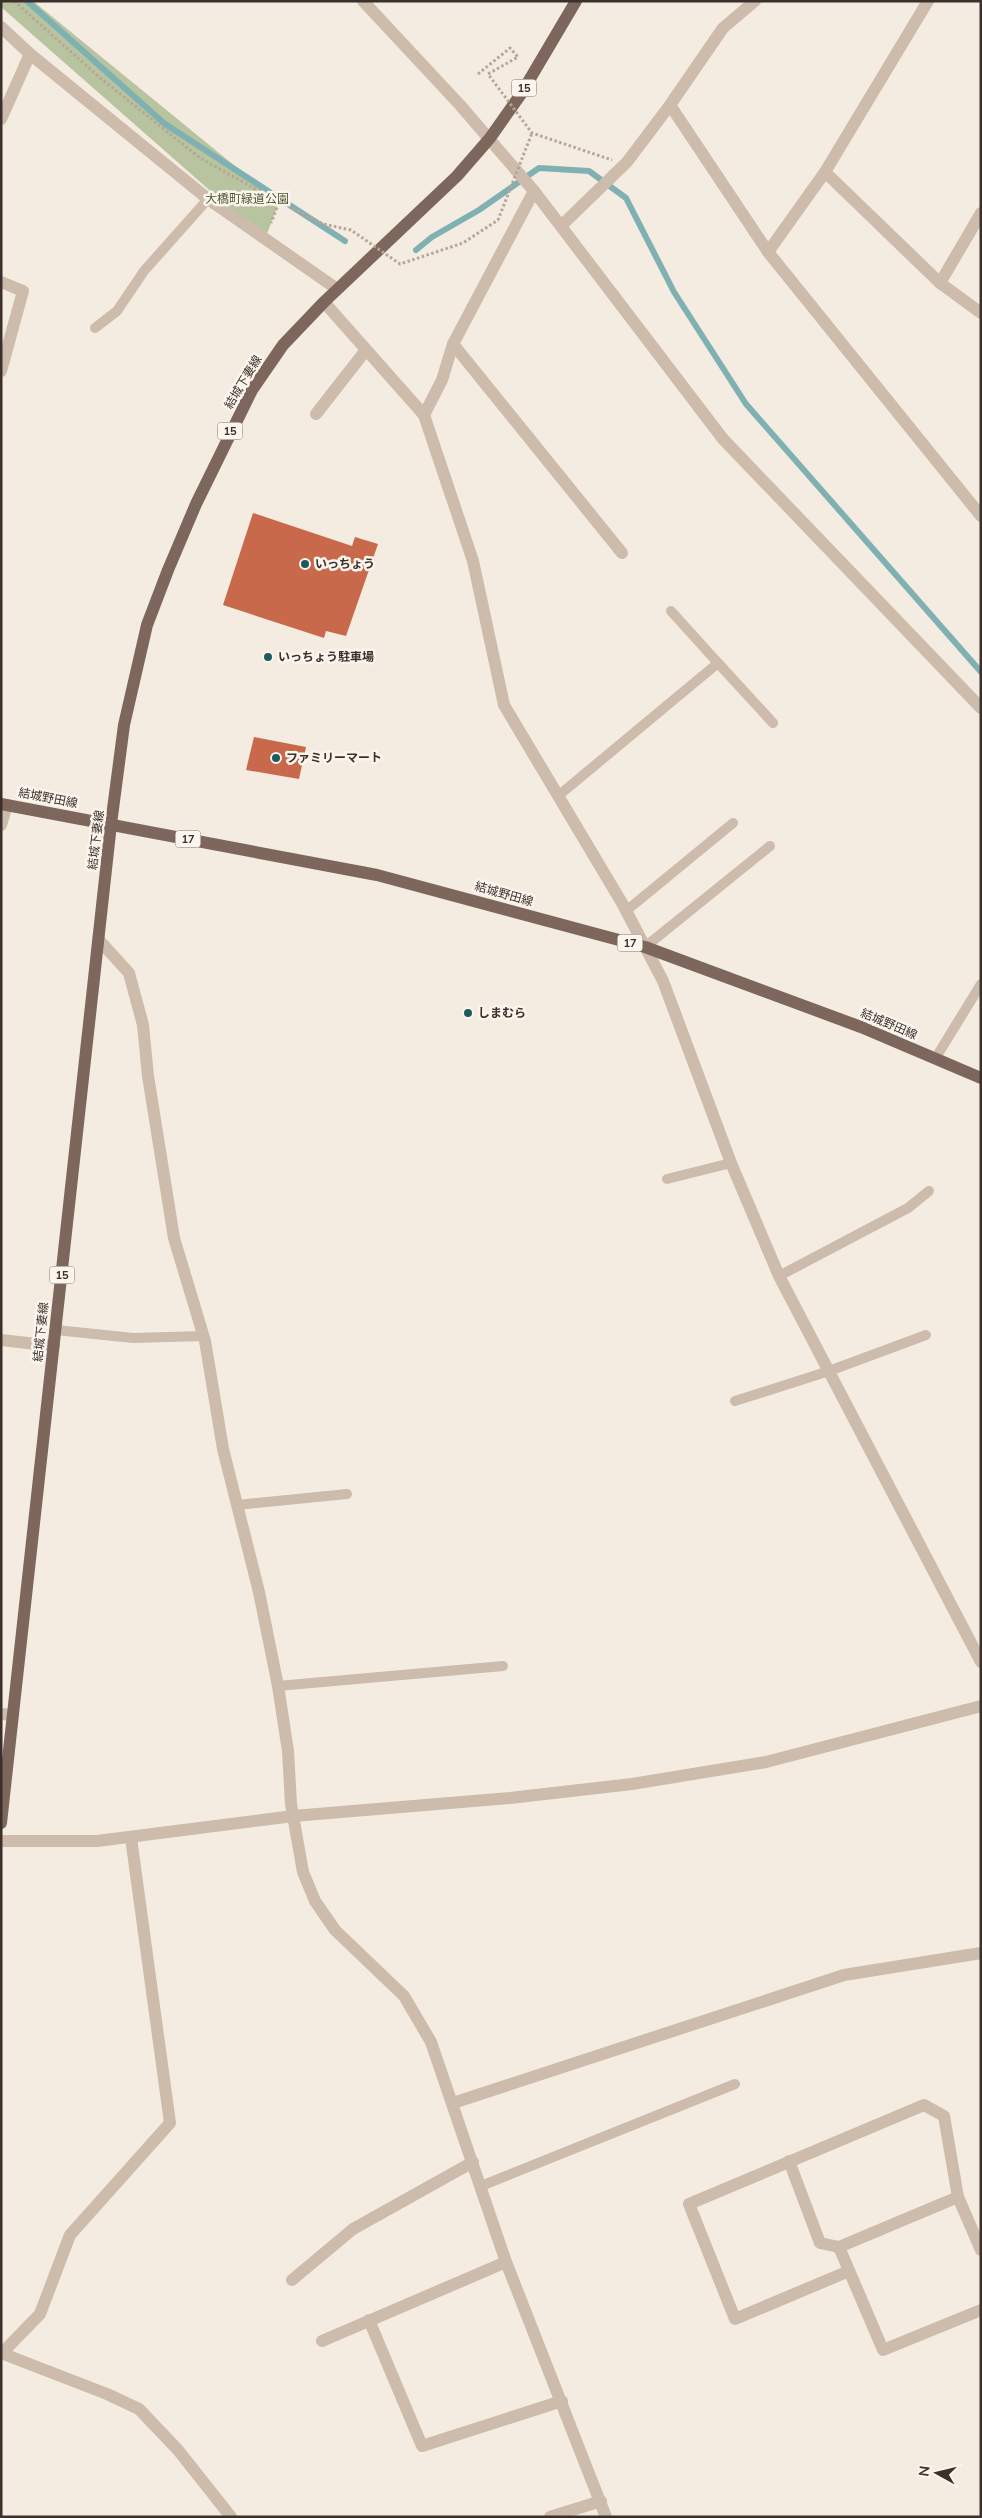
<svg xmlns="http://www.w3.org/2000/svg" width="982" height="2518" viewBox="0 0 982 2518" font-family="Mulish,'Noto Sans JP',sans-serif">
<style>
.green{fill:#b8c4a0}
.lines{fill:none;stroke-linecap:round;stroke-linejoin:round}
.stream{stroke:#7fb0b2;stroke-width:6}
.building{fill:#c8694b}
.path{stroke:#b9a596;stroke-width:3;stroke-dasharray:2.5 2.5;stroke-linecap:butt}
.service{stroke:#cdbbac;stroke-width:10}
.minor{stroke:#cdbbac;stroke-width:12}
.tertiary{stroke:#cdbbac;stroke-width:12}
.primary{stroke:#7d675c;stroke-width:12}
.path-bridge{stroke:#b9a596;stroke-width:3;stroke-dasharray:2.5 2.5;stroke-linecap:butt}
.poi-dot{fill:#1f5a5e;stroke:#fbf5ee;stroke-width:2}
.labels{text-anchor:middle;stroke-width:5;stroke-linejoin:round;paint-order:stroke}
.shield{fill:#fbf5ee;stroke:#756b66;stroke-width:1}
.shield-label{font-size:11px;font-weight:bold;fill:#3b302b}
.park-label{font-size:12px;fill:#4a5a2e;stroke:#fbf5ee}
.street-label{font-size:12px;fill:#3b302b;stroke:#fbf5ee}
.poi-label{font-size:12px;font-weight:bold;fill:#3b302b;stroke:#fbf5ee;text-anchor:start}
</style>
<rect width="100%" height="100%" fill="#f4ebe1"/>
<path class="green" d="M1 1H33L279 202 265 239 1 7Z"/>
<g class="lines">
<g class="stream">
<path d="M27 1 165 124 345 241"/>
<path d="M416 250 432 237 479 210 539 168 589 171 626 198 674 292 746 404 981 672"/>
</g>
</g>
<g class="building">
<path d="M253 513 352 546 355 537 378 544 346 636 326 631 324 638 223 605Z"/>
<path d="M254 737 306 747 299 779 246 770Z"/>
</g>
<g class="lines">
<path class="path" d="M14 1 99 77 200 158 279 202 271 223"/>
<g class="service">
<path d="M95 328 117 311 144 271 208 199"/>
<path d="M718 663 773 723"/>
<path d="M558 796 718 663 671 611"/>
<path d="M626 911 733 823"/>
<path d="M645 947 770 846"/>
<path d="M935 1059 981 984"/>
<path d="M667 1179 731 1163"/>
<path d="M779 1276 908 1208 929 1191"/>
<path d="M56 1330 133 1338 203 1336"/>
<path d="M735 1401 829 1371 926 1335"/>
<path d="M237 1505 347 1494"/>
<path d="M278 1686 503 1666"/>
<path d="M481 2186 735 2084"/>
</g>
<g class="minor">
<path d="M1 27 30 54 208 199 337 289"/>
<path d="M670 105 768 252 981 516"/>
<path d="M1 119 30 54"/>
<path d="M825 172 940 283 981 313"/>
<path d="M561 226 627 162 670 105 723 28 755 1"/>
<path d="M768 252 825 172 928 1"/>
<path d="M1 282 23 291 1 371"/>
<path d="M940 283 981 213"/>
<path d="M324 302 424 415 473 561 504 705 622 903 663 981 731 1163 779 1276 981 1662"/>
<path d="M453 344 622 553"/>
<path d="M316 414 366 350"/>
<path d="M424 415 442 380 453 344 534 191"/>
<path d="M1 825 7 805"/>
<path d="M99 940 129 973 143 1025 148 1076 174 1238 205 1341 223 1449 259 1592 278 1686 288 1751 291 1804 303 1872 315 1901 335 1930 404 1996 431 2042 506 2262 606 2517"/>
<path d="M1 1340 54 1346"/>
<path d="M1 1841H97L293 1816 510 1798 632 1784 766 1762 981 1706"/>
<path d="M453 2103 844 1975 981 1953"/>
<path d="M789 2161 820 2243 839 2247"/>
<path d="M981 2250 958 2197 839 2247 883 2350 981 2310"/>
<path d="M849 2271 735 2319 689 2204 924 2105 944 2116 958 2197"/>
<path d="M292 2280 353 2229 473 2162"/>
<path d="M369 2320 422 2446 562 2401"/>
<path d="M322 2341 506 2262"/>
<path d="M1 2353 107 2394 139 2409 178 2450 231 2517"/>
<path d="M2 2353 40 2314 70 2235 170 2123 131 1838"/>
<path d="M550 2517 601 2501"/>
</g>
<g class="tertiary">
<path d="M363 1 460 105 534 191 723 439 981 708"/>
<path d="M1 1714 13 1715"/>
</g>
<g class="primary">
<path d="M1 804 377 875 645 947 861 1027 981 1078"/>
<path d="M1 1823 111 824 124 725 147 625 168 570 196 504 252 390 283 345 324 302 457 176 490 138 521 94 576 1"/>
</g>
<g class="path-bridge">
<path d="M478 74 510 48 518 57 488 74 532 133 612 160"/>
<path d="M284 204 323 224 351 230 400 264 463 243 498 220 532 133"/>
</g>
</g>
<g class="poi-dot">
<circle cx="305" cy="564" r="5"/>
<circle cx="268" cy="657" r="5"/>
<circle cx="276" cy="758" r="5"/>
<circle cx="468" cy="1013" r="5"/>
</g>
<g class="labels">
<g class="shield">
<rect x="511.5" y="79.5" width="25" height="17" rx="4"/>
<rect x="217.5" y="422.5" width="25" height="17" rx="4"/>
<rect x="175.5" y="830.5" width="25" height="17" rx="4"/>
<rect x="617.5" y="934.5" width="25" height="17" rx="4"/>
<rect x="49.5" y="1266.5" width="25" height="17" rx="4"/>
</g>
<g class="shield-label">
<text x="524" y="92">15</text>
<text x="230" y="435">15</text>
<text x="188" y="843">17</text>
<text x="630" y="947">17</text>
<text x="62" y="1279">15</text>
</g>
<g class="park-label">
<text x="247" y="203">大橋町緑道公園</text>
</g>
<g class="street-label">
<text transform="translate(243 382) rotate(-59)" y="4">結城下妻線</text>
<text transform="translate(48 798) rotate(11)" y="4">結城野田線</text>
<text transform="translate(96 840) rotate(-83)" y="4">結城下妻線</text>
<text transform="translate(504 894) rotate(16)" y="4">結城野田線</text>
<text transform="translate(889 1024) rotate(23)" y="4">結城野田線</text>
<text transform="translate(41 1332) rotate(-84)" y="4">結城下妻線</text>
</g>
<g class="poi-label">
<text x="315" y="568">いっちょう</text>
<text x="278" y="661">いっちょう駐車場</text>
<text x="286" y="762">ファミリーマート</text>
<text x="478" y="1017">しまむら</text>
</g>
</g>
<rect width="982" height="2518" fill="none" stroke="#3b302b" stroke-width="5"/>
<g transform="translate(937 2473) rotate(278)" stroke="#fbf5ee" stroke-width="4" paint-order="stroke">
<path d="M0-4L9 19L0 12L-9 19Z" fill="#3b302b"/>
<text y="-8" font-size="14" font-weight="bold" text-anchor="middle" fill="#3b302b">N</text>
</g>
</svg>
